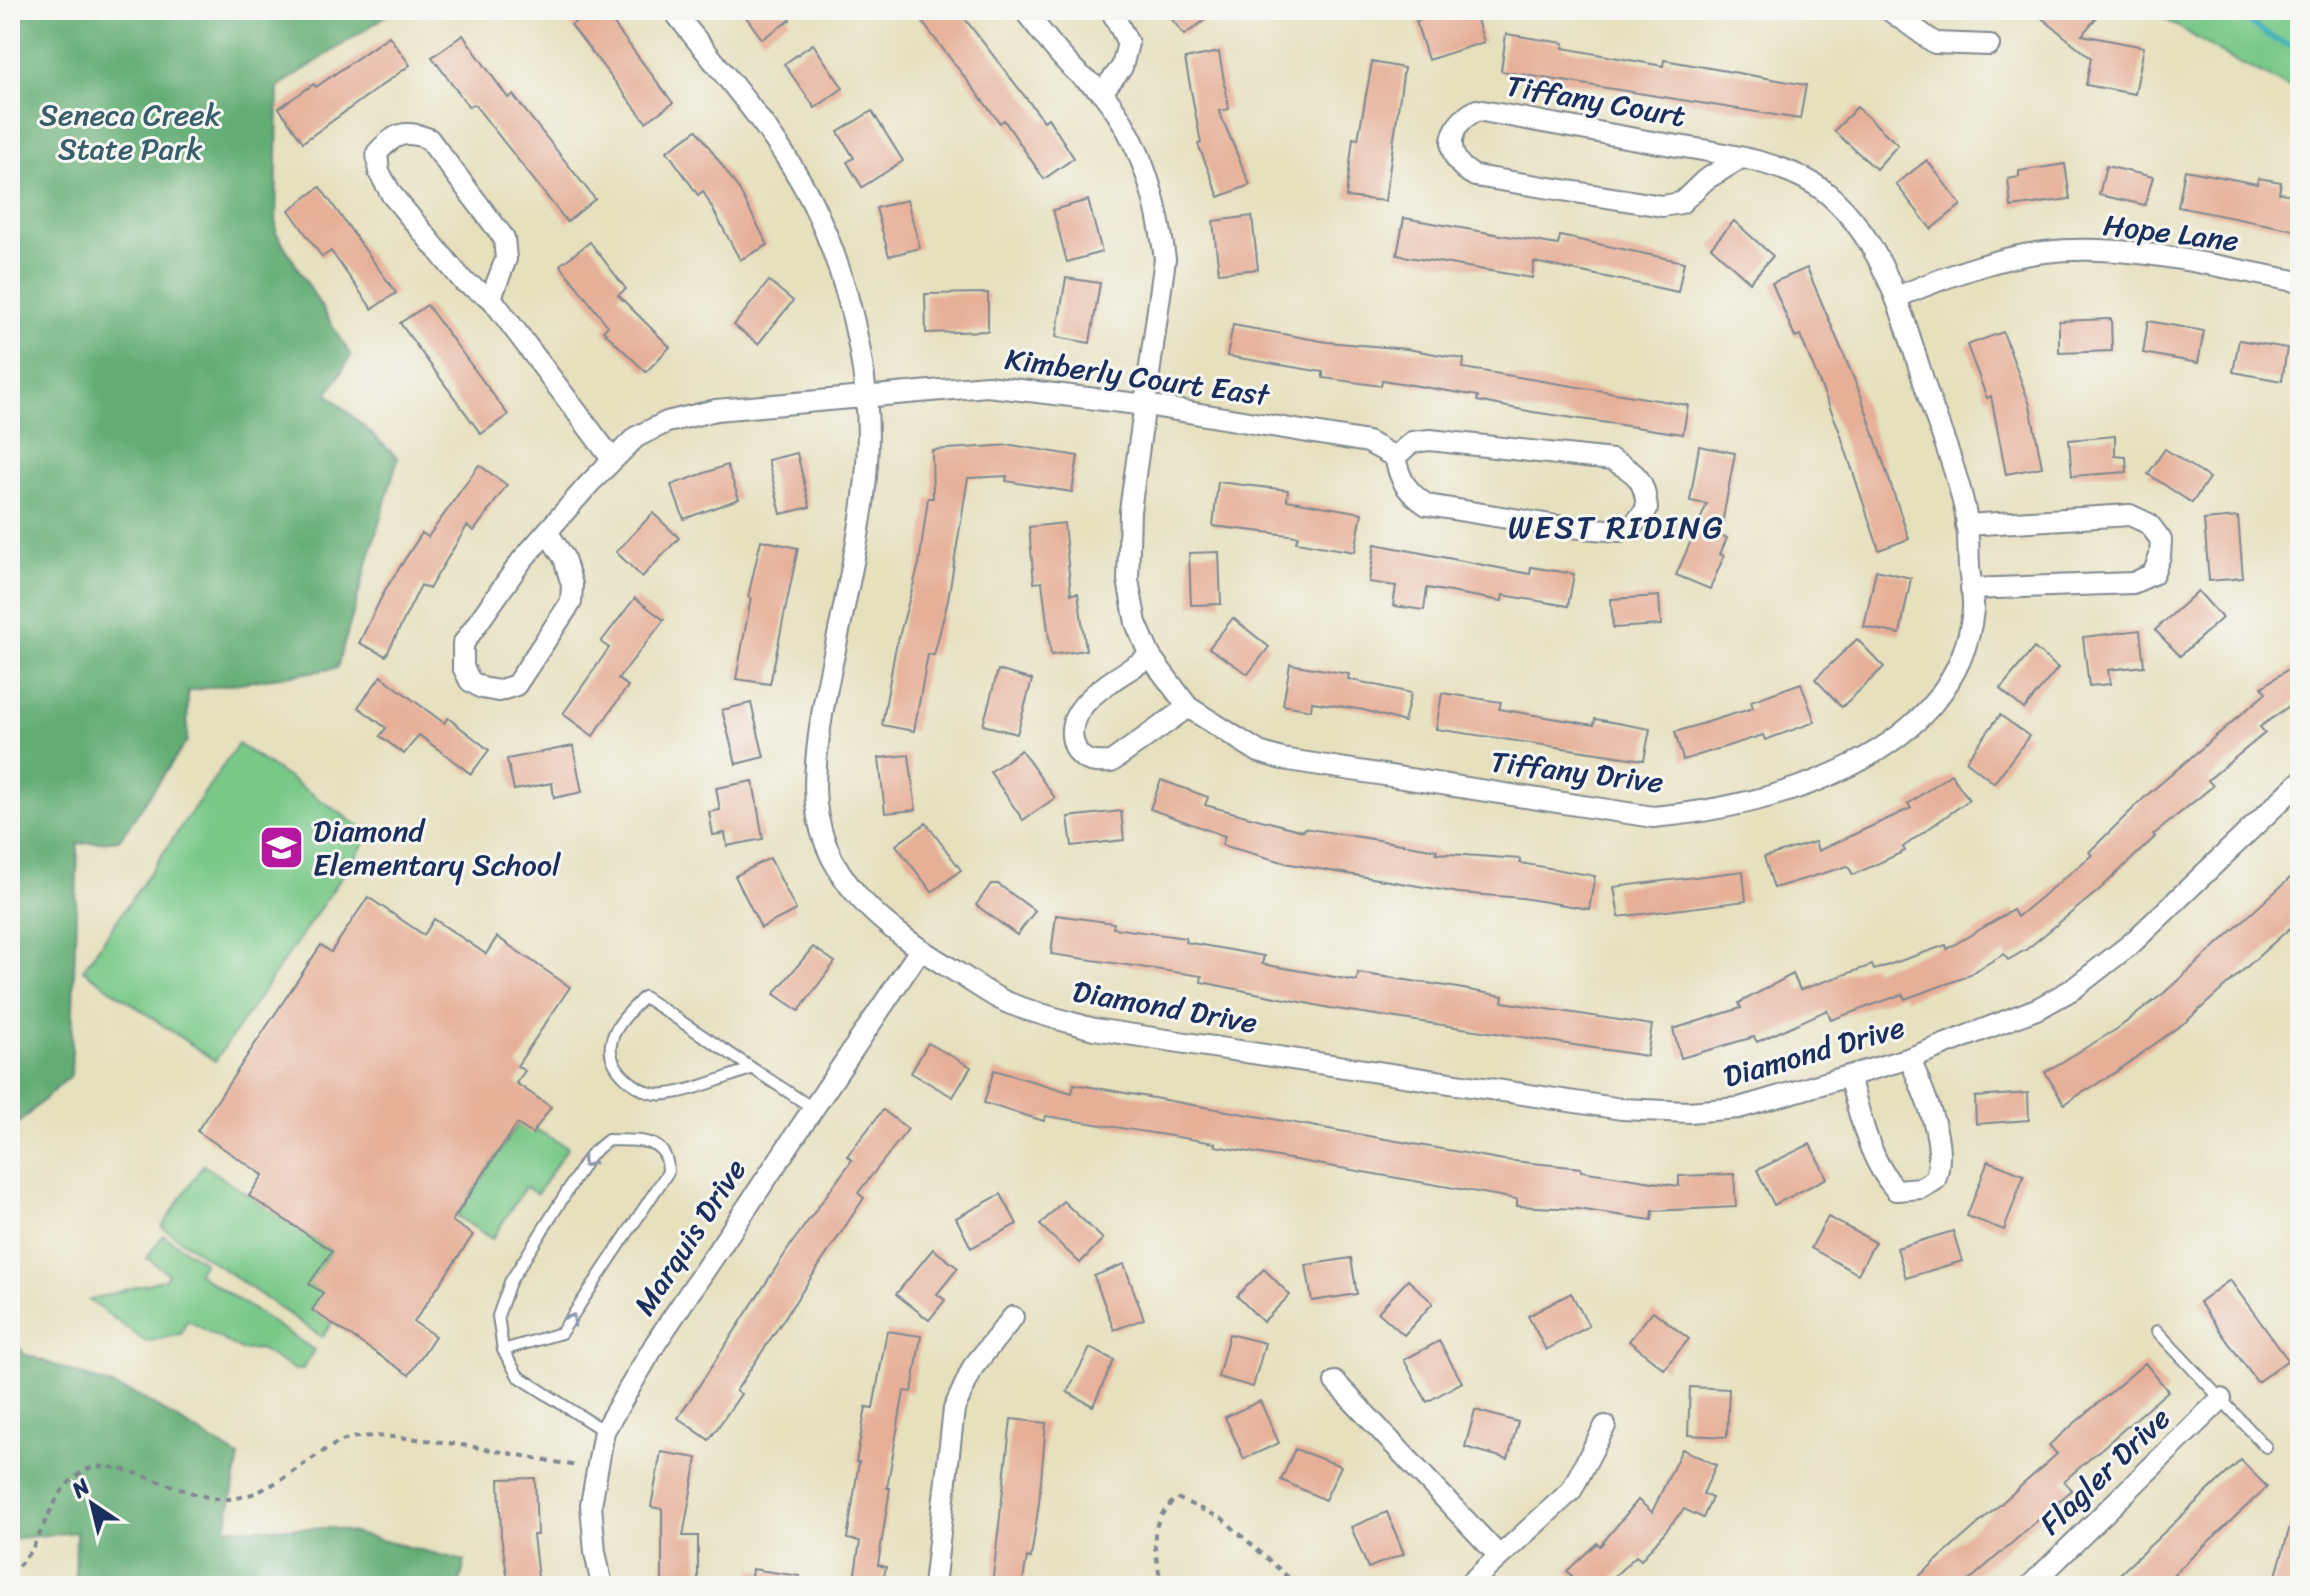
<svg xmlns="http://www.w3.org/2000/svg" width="2310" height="1596" viewBox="0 0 2310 1596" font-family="Sriracha,sans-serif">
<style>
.green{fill:#7ac989;stroke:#4a7c74;stroke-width:2}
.forest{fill:#63ad75;stroke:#3f6e6a;stroke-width:2}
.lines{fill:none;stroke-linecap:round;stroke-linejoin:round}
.stream{stroke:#3cadb7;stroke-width:6}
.building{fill:#e6af97}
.service-casing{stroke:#80888e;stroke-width:14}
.minor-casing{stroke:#80888e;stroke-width:24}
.path{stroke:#80888e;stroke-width:4;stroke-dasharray:6 6;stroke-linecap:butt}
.service{stroke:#fff;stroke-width:10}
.minor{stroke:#fff;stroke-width:20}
.oneway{stroke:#8d97ae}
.labels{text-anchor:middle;stroke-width:6;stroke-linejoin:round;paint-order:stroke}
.street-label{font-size:30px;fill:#1b2f5e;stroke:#f6f6f2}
.park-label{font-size:30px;fill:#385d6b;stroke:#f6f6f2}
.poi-label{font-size:30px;fill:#1b2f5e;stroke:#f6f6f2;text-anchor:start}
.neighbourhood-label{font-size:32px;letter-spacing:2px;fill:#1b2f5e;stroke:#f6f6f2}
</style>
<rect width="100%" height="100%" fill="#f6f6f2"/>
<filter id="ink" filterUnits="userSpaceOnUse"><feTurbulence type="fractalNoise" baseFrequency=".0125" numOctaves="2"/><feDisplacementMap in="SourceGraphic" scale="16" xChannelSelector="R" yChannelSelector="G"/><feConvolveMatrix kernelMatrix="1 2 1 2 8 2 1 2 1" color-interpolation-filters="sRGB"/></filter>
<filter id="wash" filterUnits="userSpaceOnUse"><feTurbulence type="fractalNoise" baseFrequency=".006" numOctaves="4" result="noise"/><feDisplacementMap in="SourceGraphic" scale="32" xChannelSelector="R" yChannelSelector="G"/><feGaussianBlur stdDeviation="1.8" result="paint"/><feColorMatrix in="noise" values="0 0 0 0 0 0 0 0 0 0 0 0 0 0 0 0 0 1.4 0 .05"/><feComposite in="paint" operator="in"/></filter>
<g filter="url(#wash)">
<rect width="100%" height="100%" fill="#e6e0bd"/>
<g class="green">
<path d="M2151 10H2300V92L2231 59Z"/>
<path d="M238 744 371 834 215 1061 83 970Z"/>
<path d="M520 1121 568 1147 537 1194 525 1187 492 1239 457 1216Z"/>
<path d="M203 1165 332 1251 310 1284 323 1293 332 1323 322 1337 162 1227Z"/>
<path d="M163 1235 204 1262 197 1273 314 1350 302 1370H295L260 1349 241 1350 187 1320 181 1334 146 1342 89 1300 165 1279 168 1273 147 1258Z"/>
</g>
<g class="forest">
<path d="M10 10H395L278 87 276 232 351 356 328 394 398 458 337 668 188 691 187 741 119 840 78 844 71 1075 10 1131Z"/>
<path d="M10 1335 24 1354 137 1395 239 1457 226 1528H333L465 1561 459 1586H147L144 1580 75 1584 76 1532 10 1539Z"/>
</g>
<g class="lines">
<path class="stream" d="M2231 10 2274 39 2300 49"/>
</g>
<g id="blocks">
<g class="building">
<path d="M591 10H603L673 103 646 122 571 25Z"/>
<path d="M741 10H783L790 20 762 39Z"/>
<path d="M913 10H958L1044 121 1048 118 1074 158 1044 179 1004 120 1000 123Z"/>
<path d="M1165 10H1219L1184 35Z"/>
<path d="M1451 10H1474L1484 42 1428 60 1416 21Z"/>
<path d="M2032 10H2086L2096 18 2082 35 2144 47 2135 94 2086 85 2091 58Z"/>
<path d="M1506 34 1564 43 1563 48 1663 66 1664 60 1806 85 1800 119 1501 71Z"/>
<path d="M463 35 508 98 513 95 595 199 567 222 474 104 469 107 432 57Z"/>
<path d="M389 36 410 65 303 142 279 108 314 84 316 87Z"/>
<path d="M813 44 843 88 815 108 784 64Z"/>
<path d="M1219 52 1229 109 1219 111 1250 185 1219 197 1198 144 1201 143 1185 59Z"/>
<path d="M1372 62 1404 68 1385 201 1346 197 1353 138 1358 139Z"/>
<path d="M1857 107 1898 145 1876 169 1834 131Z"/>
<path d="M872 111 903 161 862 187 847 162 854 158 838 132Z"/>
<path d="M697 130 738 188 768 245 740 260 703 191 698 195 667 151Z"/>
<path d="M1927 160 1961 205 1931 229 1896 184Z"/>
<path d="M2065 164 2070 199 2011 207 2008 179 2019 177V171Z"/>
<path d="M2106 166 2153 177 2145 205 2099 195Z"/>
<path d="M2185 170 2257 184 2258 178 2281 182 2279 193 2300 196V231L2178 207Z"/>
<path d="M320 187 396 293 372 309 331 251 322 257 289 210Z"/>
<path d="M907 200 920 248 889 256 876 208Z"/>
<path d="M1088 200 1102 252 1067 262 1053 210Z"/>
<path d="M1252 216 1258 269 1219 273 1213 221Z"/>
<path d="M1404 218 1558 245 1560 236 1684 262 1678 292 1534 262 1532 278 1397 255Z"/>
<path d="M1734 221 1773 256 1750 282 1711 247Z"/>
<path d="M590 242 626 289 618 295 670 347 646 372 603 331 608 326 560 265Z"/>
<path d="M1807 268 1860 393 1909 539 1879 550 1838 427 1800 335 1795 337 1772 283Z"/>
<path d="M1066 278 1100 283 1090 343 1056 337Z"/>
<path d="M769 281 793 301 758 344 734 325Z"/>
<path d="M988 293V331L926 333 925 294Z"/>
<path d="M427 305 508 415 481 434 400 323Z"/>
<path d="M2111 319 2112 351 2059 353V321Z"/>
<path d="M2148 321 2204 331 2198 363 2143 353Z"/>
<path d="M1233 325 1327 342 1407 349 1464 359 1463 368 1688 405 1683 434 1533 412 1477 401 1478 396 1382 380 1381 386 1323 378V372L1227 356Z"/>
<path d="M2003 332 2030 405 2042 467 2006 474 1991 396 1987 398 1967 345Z"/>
<path d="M2239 340 2287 348 2282 381 2233 372Z"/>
<path d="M2115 436V456L2126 457 2127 472 2072 476 2069 440Z"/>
<path d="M1012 445 1078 456 1072 492 1006 481 1007 476 968 478 948 600 934 655 928 654 914 731 882 725 895 651 919 564 928 498H933L932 450Z"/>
<path d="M1699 446 1735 453 1720 535 1727 538 1720 554 1724 556 1710 589 1676 575 1707 504 1690 501Z"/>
<path d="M2165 449 2209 478 2192 503 2148 474Z"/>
<path d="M797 453 810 507 781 514 768 460Z"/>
<path d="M479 465 507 485 474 531 467 526 429 589 421 585 386 656 359 643 385 590 422 533 428 537Z"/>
<path d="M727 465 739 499 684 519 671 485Z"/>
<path d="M1218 482 1288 490 1287 500 1362 513 1355 552 1296 542 1298 536 1213 526Z"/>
<path d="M653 513 679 538 642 577 616 552Z"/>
<path d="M2238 517 2243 578 2209 581 2204 520Z"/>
<path d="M1064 523 1071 594 1078 593 1086 650 1051 655 1042 582 1034 583 1029 527Z"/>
<path d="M761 540 798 548 770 684 736 679 751 598 748 597Z"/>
<path d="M1375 544 1530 574 1531 567 1574 574 1568 606 1503 595 1502 601 1427 588 1424 610 1393 606 1396 586 1369 582Z"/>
<path d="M1219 552 1221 604 1191 605 1189 553Z"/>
<path d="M1876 570 1911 578 1900 634 1864 627Z"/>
<path d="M2198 591 2222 618 2180 656 2155 630Z"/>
<path d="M1659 596 1661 625 1613 628 1611 599Z"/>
<path d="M635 598 664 620 618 679 628 686 593 736 563 714 609 648 601 642Z"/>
<path d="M1233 618 1269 647 1248 674 1209 648Z"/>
<path d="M2140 630 2144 666 2108 670 2110 684 2089 686 2083 637Z"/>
<path d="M1857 639 1884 667 1842 707 1815 679Z"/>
<path d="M2034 648 2058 668 2024 709 2000 689Z"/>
<path d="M2300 661V698L2260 727 2265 733 2208 780 2213 786 2153 835 2155 837 2098 891 2027 949 2008 960 2004 954 1963 978 1905 999 1903 994 1831 1020 1827 1010 1757 1042 1754 1037 1681 1058 1673 1029 1741 1008 1739 1003 1793 974 1800 990 1872 965 1874 970 1946 945 1947 949 2013 910 2017 917 2092 855 2089 852 2146 796 2266 693 2262 687Z"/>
<path d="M1290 664 1349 674 1348 679 1411 693 1404 722 1364 710 1312 702 1311 710 1283 705Z"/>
<path d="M998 670 1032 680 1017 734 983 725Z"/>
<path d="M381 676 444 723 448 718 489 750 471 774 419 735 404 754 380 736 386 728 358 707Z"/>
<path d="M1801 683 1815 722 1765 740 1763 735 1683 760 1675 732 1753 708 1751 701Z"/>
<path d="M1442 693 1501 702 1499 709 1594 725 1595 719 1650 729 1644 760 1436 729Z"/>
<path d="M751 703 764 757 736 764 722 710Z"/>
<path d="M2000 715 2029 736 1994 783 1966 761Z"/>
<path d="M573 746 582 792 554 798 552 783 514 790 507 759Z"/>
<path d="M1021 750 1055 798 1023 820 990 772Z"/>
<path d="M909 755 916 810 885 813 879 758Z"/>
<path d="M1951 774 1969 800 1903 847 1905 851 1853 875 1848 866 1774 888 1764 857 1815 842 1818 851 1911 808 1908 804Z"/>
<path d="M1161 780 1208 797 1205 805 1303 831 1304 828 1366 838 1437 850 1436 853 1520 859V863L1595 876 1589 909 1522 898 1459 893 1290 864 1222 845 1225 836 1150 809Z"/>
<path d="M753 781 763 839 727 846 725 833 713 835 709 812 720 810 716 788Z"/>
<path d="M1121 811 1124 840 1072 846 1068 817Z"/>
<path d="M926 823 961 870 932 892 896 845Z"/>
<path d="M770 858 796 910 761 928 735 876Z"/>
<path d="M2300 869V919L2188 1020 2113 1074 2064 1104 2045 1072 2117 1029 2164 993Z"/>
<path d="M1743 871 1746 901 1619 917 1614 887Z"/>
<path d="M991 884H998L1035 911 1017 935 976 905Z"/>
<path d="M368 897 424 935 434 919 486 954 497 937 570 987 517 1066 525 1071 516 1083 551 1107 532 1134 517 1124 452 1221 473 1235 414 1322 435 1336 409 1375 312 1310 323 1293 309 1284 332 1251 249 1196 263 1175 197 1131 321 945 331 952Z"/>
<path d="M1056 915 1114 923 1113 928 1186 938 1185 942 1264 956 1262 964 1357 981 1358 973 1446 986 1503 996 1502 1002 1652 1025 1647 1056 1330 1008 1201 982 1202 976 1051 954Z"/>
<path d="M813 947 835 962 799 1011 774 994Z"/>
<path d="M928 1043 971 1067 953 1097 911 1073Z"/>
<path d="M994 1070 1072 1093 1074 1084 1504 1160 1581 1168V1171L1679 1186V1176L1734 1174 1736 1207 1653 1211 1652 1220 1577 1209 1517 1206V1199L1215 1146V1143L1046 1116 1044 1121 984 1103Z"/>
<path d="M2028 1093 2029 1120 1976 1124 1975 1097Z"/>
<path d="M883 1110 908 1129 858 1193 864 1198 736 1391 741 1394 709 1440 678 1418 792 1243 852 1160 847 1156Z"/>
<path d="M1810 1144 1827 1178 1774 1205 1757 1170Z"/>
<path d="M1988 1161 2024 1175 2004 1230 1967 1216Z"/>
<path d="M1001 1194 1017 1224 971 1248 956 1218Z"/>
<path d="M1063 1201 1103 1239 1080 1263 1040 1225Z"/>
<path d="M1828 1217 1875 1242 1858 1274 1811 1248Z"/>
<path d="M1953 1231 1962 1261 1906 1278 1897 1248Z"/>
<path d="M933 1249 958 1268 937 1294 945 1300 929 1320 896 1294Z"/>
<path d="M1351 1258 1357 1294 1312 1301 1306 1265Z"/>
<path d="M1124 1264 1144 1319 1114 1330 1094 1276Z"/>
<path d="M1264 1269 1290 1295 1263 1322 1237 1296Z"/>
<path d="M1408 1280 1433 1303 1404 1335 1378 1312Z"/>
<path d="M2230 1280 2288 1360 2257 1382 2199 1302Z"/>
<path d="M1571 1293 1589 1326 1546 1350 1528 1316Z"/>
<path d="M1653 1311 1689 1339 1664 1369 1629 1341Z"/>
<path d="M887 1331 921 1336 912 1392 904 1391 887 1488H890L878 1565 886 1567 882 1586H853L860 1541 847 1539 859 1462H856L866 1407 873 1408Z"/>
<path d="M1229 1334 1265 1343 1253 1387 1218 1377Z"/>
<path d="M1439 1341 1462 1382 1427 1402 1404 1360Z"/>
<path d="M1090 1348 1114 1360 1093 1406 1067 1392Z"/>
<path d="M2145 1363 2168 1391 2064 1481 2072 1490 1963 1586H1908L2057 1454 2049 1445Z"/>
<path d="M1690 1387 1729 1389 1727 1437 1688 1435Z"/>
<path d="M1260 1401 1279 1443 1244 1459 1225 1417Z"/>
<path d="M1475 1410 1518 1422 1508 1459 1465 1447Z"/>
<path d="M1011 1419 1046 1423 1039 1503 1031 1558 1027 1557 1022 1586H992Z"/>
<path d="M1295 1449 1341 1466 1325 1500 1281 1480Z"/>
<path d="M1682 1449 1716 1465 1703 1494 1712 1498 1703 1518 1684 1509 1641 1560 1636 1556 1604 1586H1581L1567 1571 1597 1543 1600 1546 1638 1500 1652 1512Z"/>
<path d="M661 1452 697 1458 683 1536H698V1586H662V1509L651 1507Z"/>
<path d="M2241 1460 2267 1487 2161 1586H2107Z"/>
<path d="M535 1478 537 1535H533L539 1586H509L501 1536 499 1479Z"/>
<path d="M2295 1509H2300V1586H2273Z"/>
<path d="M1387 1512 1404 1554 1368 1568 1351 1527Z"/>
<path d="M752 1569 800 1576 799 1586H750Z"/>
</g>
</g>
</g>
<g filter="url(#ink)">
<use href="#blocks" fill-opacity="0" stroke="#80888e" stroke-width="2"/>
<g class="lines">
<defs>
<g id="service">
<path d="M751 1069C725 1077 694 1091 667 1094 653 1096 643 1091 632 1083 592 1052 615 1025 644 997L811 1107"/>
<path d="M2157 1331 2266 1447"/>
<path d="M503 1350 561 1333 668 1172C668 1135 635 1141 608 1140L590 1155 510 1282 498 1316 503 1350 518 1376 604 1431"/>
</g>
<g id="minor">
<path d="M673 10C720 71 776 131 811 200 840 259 860 330 866 396 873 465 860 530 846 597 834 659 816 722 815 786 815 879 887 930 958 973 975 983 992 997 1011 1004 1037 1014 1066 1021 1094 1029L1622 1109 1688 1112 1739 1108 1910 1058 2039 1008 2073 989 2132 943 2300 782"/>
<path d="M1024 10C1042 32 1059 57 1080 75 1088 82 1098 87 1104 95 1142 143 1157 200 1165 259L1130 511 1128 580 1136 623 1150 656 1188 707 1259 752 1282 759 1653 817C1774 807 1958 756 1973 610 1974 596 1970 581 1969 567 1968 547 1969 525 1964 506 1956 468 1940 431 1928 395 1905 324 1887 245 1828 194 1786 158 1700 150 1647 141 1590 131 1534 120 1477 110 1445 126 1443 159 1475 176L1662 206 1681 203 1705 180 1741 158"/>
<path d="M1889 10 1935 43 1989 45"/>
<path d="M1102 92 1122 67 1128 43 1111 10"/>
<path d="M1897 297C1943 278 1994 258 2044 252 2129 242 2217 267 2300 282"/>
<path d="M491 298 506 259 504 238 429 139C404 129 394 134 377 153L379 172 392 195 464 282 491 298 612 459"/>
<path d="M1966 525 2130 515 2149 524 2161 540 2160 556 2153 574 2133 583 1971 589"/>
<path d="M548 533 564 558 572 585 571 602 516 685 498 691 482 688 470 681 463 667V644L522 560 589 484 636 437 667 422 716 410 987 386 1146 405 1368 442 1395 457C1400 481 1407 492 1427 505L1557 526 1620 531 1635 523 1647 509C1645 481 1638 473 1612 460L1430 440 1412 442 1395 457"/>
<path d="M1150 656C1121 677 1053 707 1077 751 1084 763 1098 763 1111 762L1188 707"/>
<path d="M1849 1077C1861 1116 1868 1159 1896 1190L1921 1188 1935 1180C1949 1141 1923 1094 1910 1058"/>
<path d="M1335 1382 1499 1556"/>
<path d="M602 1586 595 1552 591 1505 604 1431 657 1341 920 950"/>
<path d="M934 1586 954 1409 973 1367 1013 1317"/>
<path d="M1467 1586 1571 1491 1605 1426"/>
<path d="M2030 1586 2221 1399"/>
</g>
</defs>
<use href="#service" class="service-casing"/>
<use href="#minor" class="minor-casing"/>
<g class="path">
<path d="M10 1575C18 1566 27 1557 33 1547 48 1520 57 1483 88 1469 118 1456 185 1498 222 1499 269 1500 304 1458 342 1441 379 1424 530 1458 577 1466"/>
<path d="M1161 1586C1157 1550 1143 1526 1177 1498L1223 1519 1298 1586"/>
</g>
<use href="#service" class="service"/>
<use href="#minor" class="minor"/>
</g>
<defs><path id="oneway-chevron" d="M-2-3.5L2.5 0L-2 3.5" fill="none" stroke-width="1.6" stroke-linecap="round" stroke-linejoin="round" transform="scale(2)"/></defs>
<g class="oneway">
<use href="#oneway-chevron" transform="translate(587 1162) rotate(126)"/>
<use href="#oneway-chevron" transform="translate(571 1319) rotate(-56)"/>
</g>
</g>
<defs>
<symbol id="school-square" viewBox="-11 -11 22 22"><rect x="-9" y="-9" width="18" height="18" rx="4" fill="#b5179e" stroke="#f6f6f2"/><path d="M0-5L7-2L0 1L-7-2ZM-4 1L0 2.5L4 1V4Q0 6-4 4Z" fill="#fff"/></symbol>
</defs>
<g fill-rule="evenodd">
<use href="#school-square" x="256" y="822" width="51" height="51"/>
</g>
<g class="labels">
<g class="street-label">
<text transform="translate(1596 101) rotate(10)" y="10">Tiffany Court</text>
<text transform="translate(2171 233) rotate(7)" y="10">Hope Lane</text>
<text transform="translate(1137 377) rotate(8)" y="10">Kimberly Court East</text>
<text transform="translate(1577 772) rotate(7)" y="10">Tiffany Drive</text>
<text transform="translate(1165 1007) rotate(10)" y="10">Diamond Drive</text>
<text transform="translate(1814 1052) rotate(-16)" y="10">Diamond Drive</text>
<text transform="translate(690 1237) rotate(-57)" y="10">Marquis Drive</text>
<text transform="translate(2105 1471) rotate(-44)" y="10">Flagler Drive</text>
</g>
<g class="park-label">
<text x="130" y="125">Seneca Creek<tspan x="130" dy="34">State Park</tspan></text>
</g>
<g class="poi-label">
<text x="313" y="841">Diamond<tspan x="313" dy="34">Elementary School</tspan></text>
</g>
<g class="neighbourhood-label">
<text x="1616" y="538">WEST RIDING</text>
</g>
</g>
<rect width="2310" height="1596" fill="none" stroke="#f6f6f2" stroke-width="40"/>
<g transform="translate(92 1504) rotate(325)" stroke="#f6f6f2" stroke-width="6" paint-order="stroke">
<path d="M0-6L14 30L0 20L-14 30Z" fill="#1b2f5e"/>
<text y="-12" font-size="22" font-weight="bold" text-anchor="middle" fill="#1b2f5e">N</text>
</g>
</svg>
